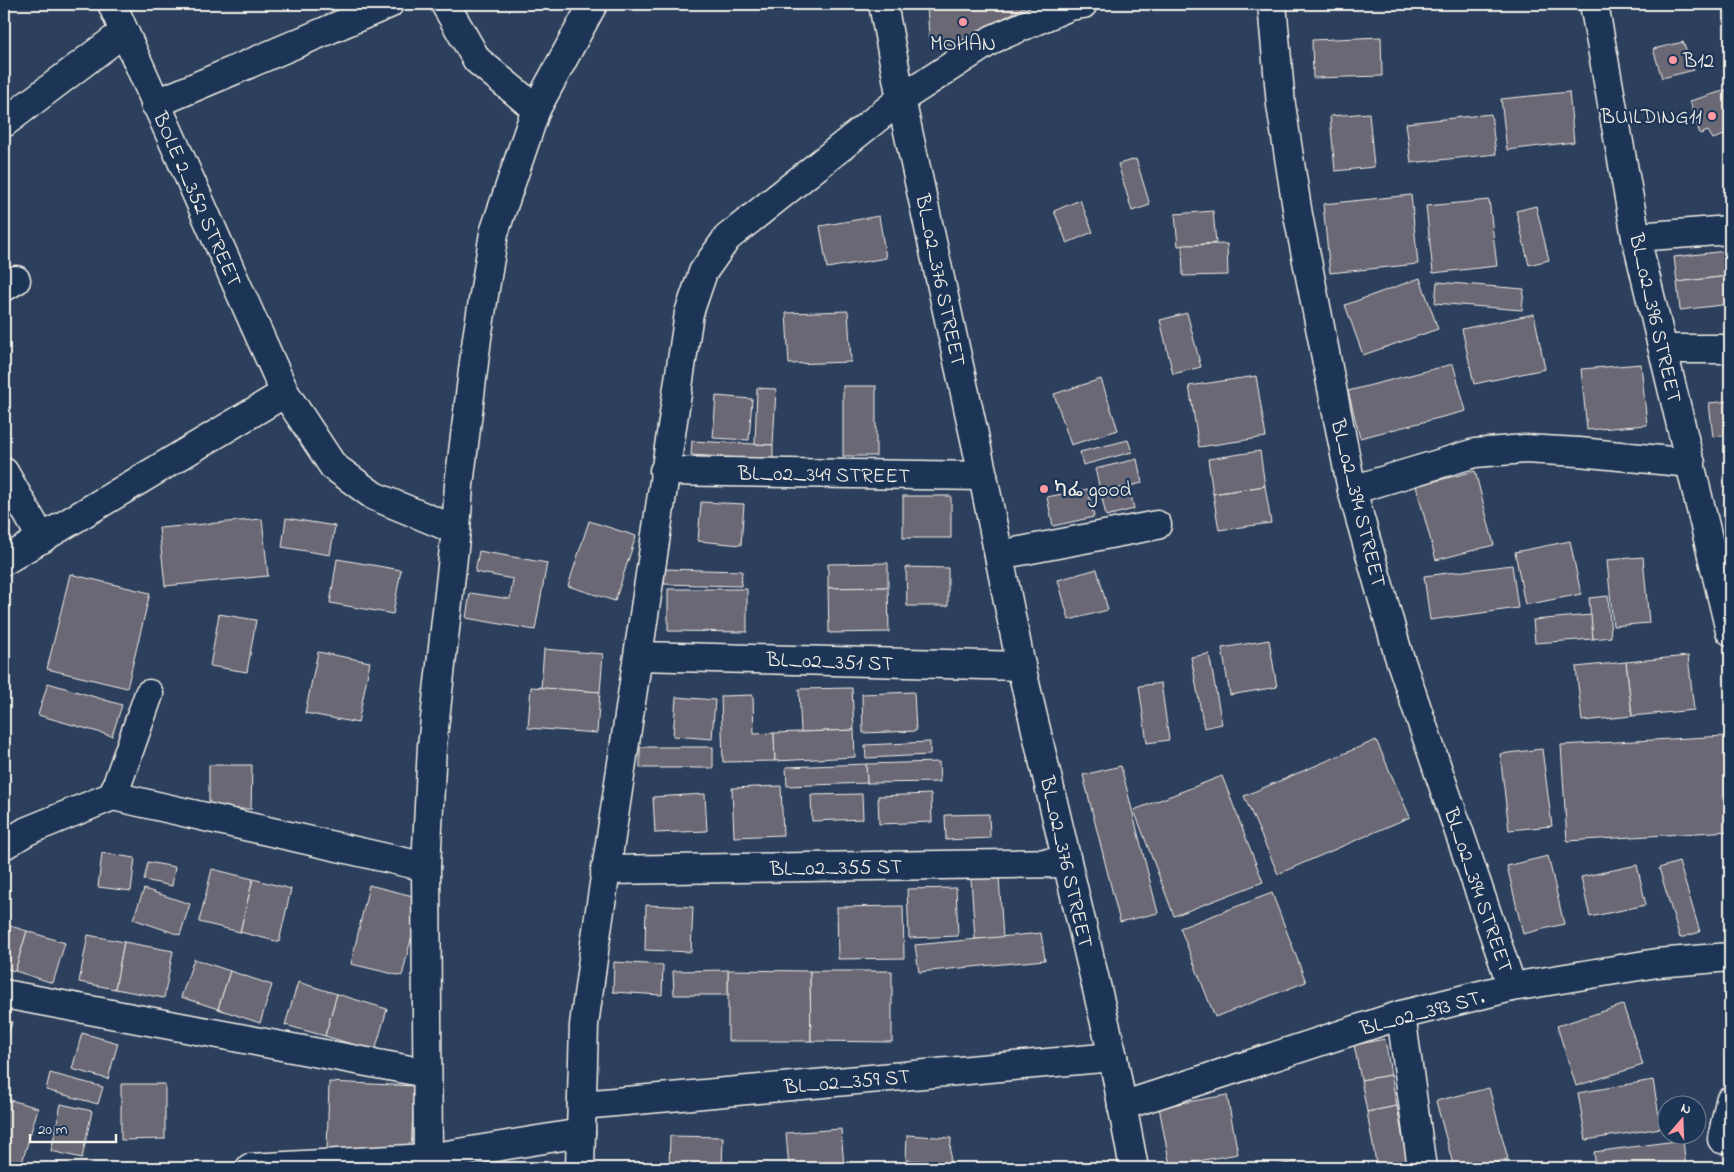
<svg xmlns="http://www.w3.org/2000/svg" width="1734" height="1172" viewBox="0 0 1734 1172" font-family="'Indie Flower','Noto Sans Ethiopic',sans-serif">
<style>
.building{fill:#6a6874;stroke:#f4f1e8}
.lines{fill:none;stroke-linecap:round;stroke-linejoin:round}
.minor-casing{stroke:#f4f1e8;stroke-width:31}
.minor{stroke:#1d3557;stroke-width:28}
.poi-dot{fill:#ff9aa2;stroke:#1d3557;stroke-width:2}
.labels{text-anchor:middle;stroke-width:4.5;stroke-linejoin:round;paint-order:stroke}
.poi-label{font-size:21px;fill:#f4f1e8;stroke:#1d3557;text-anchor:start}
.street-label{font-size:21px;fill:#f4f1e8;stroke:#1d3557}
</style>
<rect width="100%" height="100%" fill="#2c3f5d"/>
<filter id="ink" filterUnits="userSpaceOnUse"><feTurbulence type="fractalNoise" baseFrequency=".02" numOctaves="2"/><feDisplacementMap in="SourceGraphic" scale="10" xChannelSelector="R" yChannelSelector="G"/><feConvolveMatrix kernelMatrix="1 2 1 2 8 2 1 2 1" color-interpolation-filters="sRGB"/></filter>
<g filter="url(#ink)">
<g class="building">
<path d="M927 4H1026V6L952 46 929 37Z"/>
<path d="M1381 37 1382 76 1313 78 1312 40Z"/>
<path d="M1683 42 1694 70 1662 78 1653 49Z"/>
<path d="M1730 89V133L1713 139 1708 131 1700 134 1690 101Z"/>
<path d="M1569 92 1574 142 1507 150 1501 99Z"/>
<path d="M1369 113 1374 167 1335 171 1330 116Z"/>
<path d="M1491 114 1496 154 1411 163 1406 123Z"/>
<path d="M1136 159 1150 205 1132 211 1118 164Z"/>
<path d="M1411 195 1418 264 1330 273 1323 204Z"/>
<path d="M1080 200 1093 232 1067 243 1054 211Z"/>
<path d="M1489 200 1497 266 1433 273 1426 206Z"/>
<path d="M1536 206 1549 260 1529 265 1516 211Z"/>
<path d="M1213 211 1216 243 1178 246 1175 214Z"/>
<path d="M879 216 886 258 827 268 820 226Z"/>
<path d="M1227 244 1228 275 1183 276 1182 245Z"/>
<path d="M1726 251 1729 276 1677 282 1674 257Z"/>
<path d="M1729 276 1730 304 1680 310 1677 282Z"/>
<path d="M1420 278 1438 329 1363 355 1345 305Z"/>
<path d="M1437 282 1524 289 1522 310 1435 303Z"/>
<path d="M848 311 851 362 789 364 786 313Z"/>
<path d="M1187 313 1201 367 1173 374 1160 320Z"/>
<path d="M1534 314 1545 369 1474 384 1462 329Z"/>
<path d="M1453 364 1466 411 1360 438 1348 391Z"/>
<path d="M1641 364 1647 425 1587 430 1581 369Z"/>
<path d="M1256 376 1266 437 1199 447 1189 386Z"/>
<path d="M1101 379 1118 430 1071 445 1054 394Z"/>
<rect x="843" y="386" width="33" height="70"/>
<path d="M757 388 776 389 773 445 755 444Z"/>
<path d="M716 396 752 399 749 440 713 438Z"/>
<path d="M1730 401V435L1713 437 1709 403Z"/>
<path d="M1128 440 1132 452 1083 465 1080 452Z"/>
<path d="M692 441 773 445V460L691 455Z"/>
<path d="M1260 451 1265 486 1213 494 1208 459Z"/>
<path d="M1137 459 1142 483 1101 493 1095 469Z"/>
<path d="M1475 471 1494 545 1436 560 1416 486Z"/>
<path d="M1129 486 1134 509 1106 516 1101 493Z"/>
<path d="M1265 486 1271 523 1219 530 1213 494Z"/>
<path d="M1088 489 1094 517 1053 526 1047 497Z"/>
<rect x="903" y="496" width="48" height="42"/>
<path d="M701 502 744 504 741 545 698 541Z"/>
<path d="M286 518 335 526 330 555 282 547Z"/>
<path d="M262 519 268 576 165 586 159 528Z"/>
<path d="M589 521 636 536 615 601 568 586Z"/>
<path d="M1570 541 1581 594 1525 605 1515 552Z"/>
<path d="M479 551 547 563 535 630 466 618 470 593 510 599 513 579 475 572Z"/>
<path d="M1643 557 1649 623 1613 626 1607 560Z"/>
<path d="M337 559 401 570 393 614 330 603Z"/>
<path d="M888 563V587L828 588V564Z"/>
<path d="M1512 565 1518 608 1430 620 1424 576Z"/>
<path d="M906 567 948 568V606H907Z"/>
<path d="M664 569 742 571 741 586 664 584Z"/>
<path d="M1097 569 1108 610 1069 620 1058 580Z"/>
<path d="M70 574 150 593 127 688 47 669Z"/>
<path d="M888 587 889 632 829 633 828 588Z"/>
<path d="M668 589H747V632L668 631Z"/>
<path d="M1608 596 1611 637 1593 639 1589 598Z"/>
<path d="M219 614 256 620 247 672 210 666Z"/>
<path d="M1591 615 1593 639 1535 643 1533 620Z"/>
<path d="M1269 640 1277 687 1230 695 1222 648Z"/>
<path d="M544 649 603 654 600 692 541 688Z"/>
<path d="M318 652 370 662 358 723 305 713Z"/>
<path d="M1209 654 1222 724 1204 728 1191 657Z"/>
<path d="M1688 656 1694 710 1632 716 1626 662Z"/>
<path d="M1626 662 1632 716 1582 721 1576 667Z"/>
<path d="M48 683 122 705 112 736 38 715Z"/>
<path d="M1161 683 1169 740 1147 743 1139 686Z"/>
<path d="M531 687 600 692 597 733 528 728Z"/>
<path d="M852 688 854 730 801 732 799 689Z"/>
<path d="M914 692 916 731 863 733 862 694Z"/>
<path d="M753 695 754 734 774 733 775 761 723 762 721 696Z"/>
<path d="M676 697 715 700 712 739 673 736Z"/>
<path d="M854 730 855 757 775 761 774 733Z"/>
<path d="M1726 736 1730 831 1567 841 1561 745Z"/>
<path d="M1376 740 1410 817 1278 874 1244 796Z"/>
<path d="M930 742V755L866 758 865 745Z"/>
<rect x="640" y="747" width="73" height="21"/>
<path d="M1542 749 1552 826 1509 830 1500 754Z"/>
<path d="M939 762 940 782 867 783 866 764Z"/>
<path d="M866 764 867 783 787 786 786 767Z"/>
<path d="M209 765H252L251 809H209Z"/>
<path d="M1121 766 1158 913 1120 922 1083 775Z"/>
<path d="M1222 776 1263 882 1174 916 1134 810Z"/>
<path d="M781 786 783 835 734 837 732 788Z"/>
<path d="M705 794 707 831 655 833 653 797Z"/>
<path d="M862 794 863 819 812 821 811 795Z"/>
<path d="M931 794 932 822 879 824 878 796Z"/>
<path d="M989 814 990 838 946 840 945 815Z"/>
<path d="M102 853 135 858 131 891 98 887Z"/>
<path d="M1548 856 1564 924 1523 934 1507 866Z"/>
<path d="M148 862 175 867 172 886 144 880Z"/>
<path d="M1679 862 1700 932 1680 938 1659 868Z"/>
<path d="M1637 865 1646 905 1590 917 1581 877Z"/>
<path d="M212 869 253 879 240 932 199 922Z"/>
<path d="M999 877 1003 938 975 939 971 879Z"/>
<path d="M253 879 291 889 279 942 240 932Z"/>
<path d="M369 885 421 898 402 976 351 964Z"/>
<path d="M956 888 958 936 909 938 907 889Z"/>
<path d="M144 889 190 904 180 935 133 919Z"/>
<path d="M1272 893 1306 982 1215 1017 1180 928Z"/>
<path d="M646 905 693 907 691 952 645 950Z"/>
<path d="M903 906 904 958 838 959 837 907Z"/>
<path d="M4 924 27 931 15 971 4 968Z"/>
<path d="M27 931 65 943 53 983 15 971Z"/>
<path d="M1041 933 1045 960 919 972 915 945Z"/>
<path d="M88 935 124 942 115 989 79 982Z"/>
<path d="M124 942 173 951 164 998 115 989Z"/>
<path d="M194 959 230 971 218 1009 181 997Z"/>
<path d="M614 962 663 965 662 995 613 992Z"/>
<path d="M728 970 810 971 811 1041H728Z"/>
<path d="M728 970V995H674L673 971Z"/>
<path d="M230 971 272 985 260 1023 218 1009Z"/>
<path d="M810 971H892V1042L811 1041Z"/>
<path d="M298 982 337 994 325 1036 285 1025Z"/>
<path d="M337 994 387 1009 375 1051 325 1036Z"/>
<path d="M1623 1005 1643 1065 1576 1086 1557 1026Z"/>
<path d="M4 1020 12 1022 4 1052Z"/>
<path d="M82 1033 118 1043 108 1079 72 1069Z"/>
<path d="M1385 1039 1391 1075 1361 1080 1354 1045Z"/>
<path d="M50 1073 103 1087 98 1104 46 1090Z"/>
<path d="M1391 1075 1397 1106 1367 1112 1361 1080Z"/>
<path d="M1653 1080 1661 1128 1586 1140 1578 1093Z"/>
<path d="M329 1082 414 1086 411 1154 327 1150Z"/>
<path d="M121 1084H165V1139L121 1140Z"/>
<path d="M1489 1088 1508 1159 1472 1168H1454L1436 1101Z"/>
<path d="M1227 1095 1238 1154 1170 1166 1159 1107Z"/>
<path d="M7 1099 38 1108 21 1166 4 1161V1111Z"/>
<path d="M61 1104 92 1111 82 1158 51 1151Z"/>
<path d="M1397 1106 1408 1168H1377L1367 1112Z"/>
<path d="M841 1129 844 1168H789L786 1133Z"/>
<path d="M907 1135 951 1138 950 1163 906 1160Z"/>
<path d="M670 1136 723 1137 722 1168H669Z"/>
<path d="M1683 1140 1686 1168H1596L1594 1152Z"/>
<path d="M1296 1162V1168H1259Z"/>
</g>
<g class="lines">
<defs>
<g id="minor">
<path d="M112 4 285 393 333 466 374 496 456 530"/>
<path d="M445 4 477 60 536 109"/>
<path d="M883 4 901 99 983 476 1021 666 1113 1057 1134 1168"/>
<path d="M1272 4 1281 105 1298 215 1352 490 1398 653 1512 987"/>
<path d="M1594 4 1636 237 1730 631"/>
<path d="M155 104 389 4"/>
<path d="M4 123 124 32"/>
<path d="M1636 237 1730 230"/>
<path d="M4 287 16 280"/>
<path d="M1663 349H1730"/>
<path d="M664 471 983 476"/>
<path d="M4 472 42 539"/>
<path d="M1352 490 1475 453 1525 449 1579 452 1691 463"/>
<path d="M999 555 1157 525"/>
<path d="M4 561 285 393"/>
<path d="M639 656 1021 666"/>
<path d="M113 796 149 694"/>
<path d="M4 845 27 831 113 796 426 867"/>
<path d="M605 870 1067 863"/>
<path d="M4 994 426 1073"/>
<path d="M1401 1015 1422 1168"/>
<path d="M582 1105 1113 1057"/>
<path d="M1122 1106 1401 1015 1512 987 1657 963 1730 957"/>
<path d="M1722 1139 1730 1101"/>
<path d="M250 1168 428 1158 581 1133"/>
<path d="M430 1168 428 1158 426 867 432 746 456 530 459 485 477 338 494 233 536 109 593 4"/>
<path d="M580 1168 584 1025 595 944 689 313 703 272 727 238 901 99 993 39 1070 6 1083 4"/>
</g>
</defs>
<use href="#minor" class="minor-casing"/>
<use href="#minor" class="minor"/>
</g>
</g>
<g class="poi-dot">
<circle cx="963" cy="22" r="5"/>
<circle cx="1673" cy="60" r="5"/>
<circle cx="1712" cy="116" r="5"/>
<circle cx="1044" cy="489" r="5"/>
</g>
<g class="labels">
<g class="poi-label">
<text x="963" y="50" text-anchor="middle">MOHAN</text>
<text x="1683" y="67">B12</text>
<text x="1702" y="123" text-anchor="end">BUILDING11</text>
<text x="1054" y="496">ካፌ good</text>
</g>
<g class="street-label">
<text transform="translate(198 199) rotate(66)" y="7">BOLE 2_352 STREET</text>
<text transform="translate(941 280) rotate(78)" y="7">BL_02_376 STREET</text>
<text transform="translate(1656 318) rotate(77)" y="7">BL_02_396 STREET</text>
<text transform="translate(824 474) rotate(1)" y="7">BL_02_349 STREET</text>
<text transform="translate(1359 503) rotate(76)" y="7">BL_02_394 STREET</text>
<text transform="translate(830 661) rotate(2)" y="7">BL_02_351 ST</text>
<text transform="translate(1067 862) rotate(77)" y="7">BL_02_376 STREET</text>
<text transform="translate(836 867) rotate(-1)" y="7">BL_02_355 ST</text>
<text transform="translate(1479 890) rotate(71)" y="7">BL_02_394 STREET</text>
<text transform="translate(1422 1012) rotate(-15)" y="7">BL_02_393 ST.</text>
<text transform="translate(847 1081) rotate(-5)" y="7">BL_02_359 ST</text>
</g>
</g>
<rect width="1734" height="1172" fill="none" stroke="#1d3557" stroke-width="20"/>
<rect x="10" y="10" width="1714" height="1152" fill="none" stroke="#f4f1e8" stroke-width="2" filter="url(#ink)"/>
<g transform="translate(1682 1120) rotate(19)"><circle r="24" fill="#1d3557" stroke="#738091"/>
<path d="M0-4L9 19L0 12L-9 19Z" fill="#ff9aa2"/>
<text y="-8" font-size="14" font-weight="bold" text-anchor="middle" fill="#f4f1e8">N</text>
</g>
<path d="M30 1134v8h86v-8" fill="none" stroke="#f4f1e8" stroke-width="2.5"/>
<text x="38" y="1134" font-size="15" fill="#f4f1e8" stroke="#1d3557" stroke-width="4" paint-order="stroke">20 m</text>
</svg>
